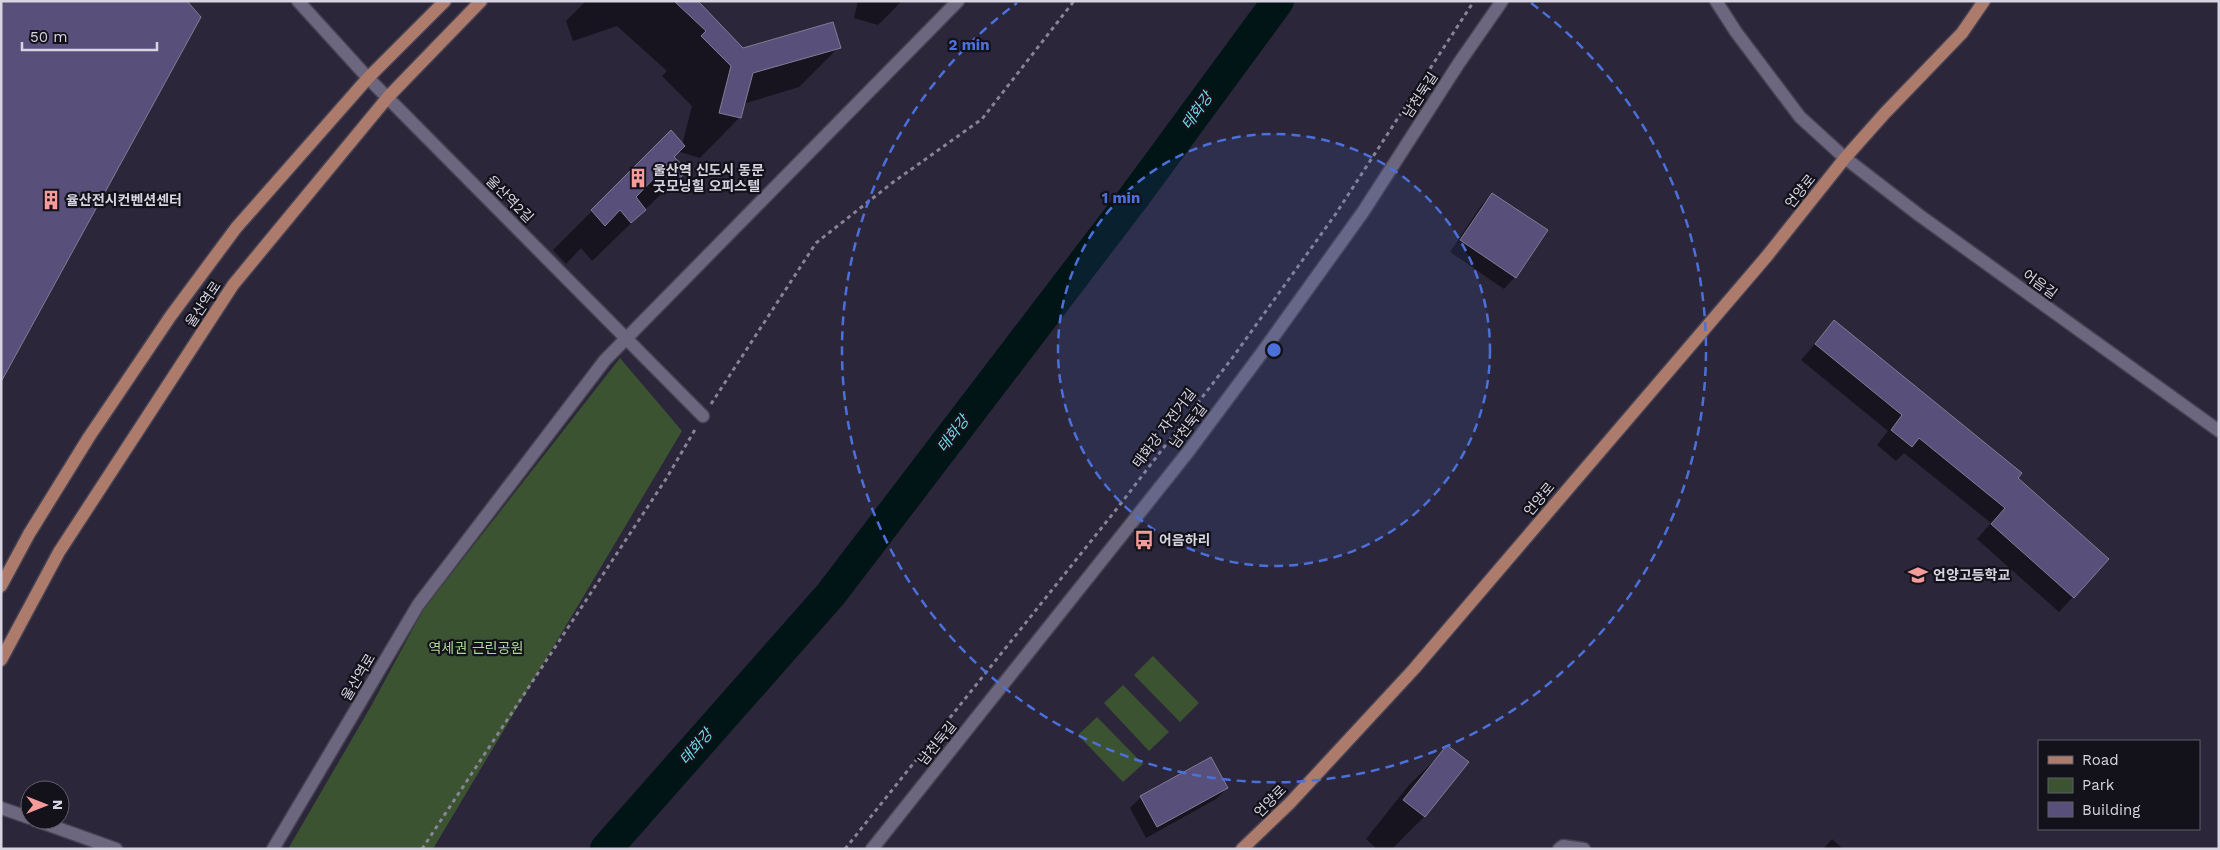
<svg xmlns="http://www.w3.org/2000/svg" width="2220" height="850" viewBox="0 0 2220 850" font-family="'Work Sans','Noto Sans KR',sans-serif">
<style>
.green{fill:#3b5331}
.shadow{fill:#0007}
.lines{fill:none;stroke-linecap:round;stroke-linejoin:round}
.river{stroke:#011517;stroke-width:32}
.building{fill:#594f7b;stroke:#817d94}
.minor-casing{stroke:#464252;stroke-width:15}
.major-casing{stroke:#464252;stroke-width:15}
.path{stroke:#878494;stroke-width:3;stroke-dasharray:4 4;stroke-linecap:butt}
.minor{stroke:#6c677e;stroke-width:12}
.major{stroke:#ad7b6c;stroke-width:12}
.ring{fill:none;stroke:#4c70da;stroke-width:2.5;stroke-dasharray:9 6}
.labels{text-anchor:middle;stroke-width:4.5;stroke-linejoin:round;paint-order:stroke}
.street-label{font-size:14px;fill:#d7d5e2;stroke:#13111a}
.poi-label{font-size:14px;font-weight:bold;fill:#d7d5e2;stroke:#13111a;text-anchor:start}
.park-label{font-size:14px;fill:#abd997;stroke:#13111a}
.water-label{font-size:15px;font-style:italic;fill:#6ddbe7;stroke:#13111a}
.centre{fill:#4c70da;stroke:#13111a;stroke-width:2.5}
.ring-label{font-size:15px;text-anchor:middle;font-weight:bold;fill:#4c70da;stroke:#13111a;stroke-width:4.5;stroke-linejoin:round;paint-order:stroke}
</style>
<rect width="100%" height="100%" fill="#2b263a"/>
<g class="green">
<path d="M620 358 682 431 433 849H288L370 708 423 610Z"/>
<path d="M1153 656 1199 703 1180 722 1134 675Z"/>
<path d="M1123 685 1169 732 1149 751 1104 703Z"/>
<path d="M1097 717 1143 764 1123 782 1078 735Z"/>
</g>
<g class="shadow">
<path d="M586 1H704L700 5 743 49 839 47 799 87 743 104 739 118 700 158 680 152 681 148 672 157 686 170 592 261 581 248 566 264 553 250 671 132 682 145 692 106 662 76 667 71 617 26 573 41 566 21Z"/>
<path d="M858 1H902L878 25 854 18Z"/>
<path d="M1492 194 1515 277 1504 289 1450 252 1481 206Z"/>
<path d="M1834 322 2016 478 2073 597 2059 612 1977 539 1991 523 1904 453 1896 461 1877 445 1888 431 1801 360Z"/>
<path d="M1448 747 1467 763 1424 817 1392 849H1377L1366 839 1409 785Z"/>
<path d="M1227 788 1216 799 1146 838 1130 808 1141 797Z"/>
<path d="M1832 839 1843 849H1823Z"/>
</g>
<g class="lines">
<path class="river" d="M606 849 831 594 1134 197 1278 1"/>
</g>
<g class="building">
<path d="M1 1H187L201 17 1 382Z"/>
<path d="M674 1H698L743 48 833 22 841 48 753 73 741 118 719 113 731 66 701 36 706 31Z"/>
<path d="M671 130 685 146 674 157 688 170 673 185 660 172 636 197 646 210 631 223 620 210 605 226 591 210Z"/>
<path d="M1492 193 1548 230 1516 278 1460 240Z"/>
<path d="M1834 320 2022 473 2018 478 2109 559 2074 598 1991 524 2005 508 1919 438 1912 447 1891 430 1902 415 1815 344Z"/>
<path d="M1447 745 1469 762 1425 817 1403 800Z"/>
<path d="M1211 757 1228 788 1157 827 1140 796Z"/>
</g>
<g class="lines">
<defs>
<g id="minor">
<path d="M298 1 368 78 703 416"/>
<path d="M1716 1 1736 32 1800 117 1845 158 1919 215 2219 431"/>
<path d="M1 808 30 818"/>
<path d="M35 820 116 849"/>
<path d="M273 849 418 605 605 360 958 1"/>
<path d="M872 849 1188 452 1261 354 1363 212 1459 63 1502 1"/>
<path d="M1559 849 1563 846 1584 849"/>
</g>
<g id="major">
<path d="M1 586 29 534 89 437 170 317 236 228 368 78 445 1"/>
<path d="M1 660 59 552 233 285 388 97 481 1"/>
<path d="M1242 849 1290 803 1414 669 1767 256 1845 158 1885 113 1962 33 1984 1"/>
</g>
</defs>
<use href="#minor" class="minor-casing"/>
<use href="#major" class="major-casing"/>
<g class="path">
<path d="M711 404 816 243 892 183 982 119 1074 1"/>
<path d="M422 849 666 479 696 428"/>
<path d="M845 849 1119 506 1233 357 1335 215 1474 1"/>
</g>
<use href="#minor" class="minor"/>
<use href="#major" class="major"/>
</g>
<circle cx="1274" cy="350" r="216" fill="#4c70da" fill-opacity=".12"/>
<g class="ring">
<circle cx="1274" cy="350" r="216"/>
<path d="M1531 3A432 432 0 1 1 1017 3"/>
</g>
<defs>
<symbol id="building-bare" viewBox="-9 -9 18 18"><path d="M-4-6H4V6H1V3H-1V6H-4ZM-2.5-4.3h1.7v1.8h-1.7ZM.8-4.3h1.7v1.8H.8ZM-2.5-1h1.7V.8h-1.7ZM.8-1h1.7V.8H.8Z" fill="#f59b9a" stroke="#13111a" stroke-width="2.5" paint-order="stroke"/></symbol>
<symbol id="bus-bare" viewBox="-9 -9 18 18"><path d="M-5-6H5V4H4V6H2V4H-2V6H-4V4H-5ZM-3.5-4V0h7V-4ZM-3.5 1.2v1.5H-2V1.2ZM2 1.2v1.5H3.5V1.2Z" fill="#f59b9a" stroke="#13111a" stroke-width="2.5" paint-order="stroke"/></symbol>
<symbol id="school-bare" viewBox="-9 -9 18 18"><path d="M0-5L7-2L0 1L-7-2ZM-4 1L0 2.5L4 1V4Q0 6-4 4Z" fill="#f59b9a" stroke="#13111a" stroke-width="2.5" paint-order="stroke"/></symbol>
</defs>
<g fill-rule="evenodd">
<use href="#building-bare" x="624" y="164" width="28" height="28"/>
<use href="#building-bare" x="37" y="186" width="28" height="28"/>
<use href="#bus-bare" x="1130" y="526" width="28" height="28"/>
<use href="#school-bare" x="1904" y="561" width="28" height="28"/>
</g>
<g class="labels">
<g class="street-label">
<text transform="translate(1420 95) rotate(-57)" y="5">남천둑길</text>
<text transform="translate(1800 191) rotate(-51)" y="5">언양로</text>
<text transform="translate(510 199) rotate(45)" y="5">울산역2길</text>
<text transform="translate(2040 284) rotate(36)" y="5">어음길</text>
<text transform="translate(203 304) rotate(-56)" y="5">울산역로</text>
<text transform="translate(1188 426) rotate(-53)" y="5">남천둑길</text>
<text transform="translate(1164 428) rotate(-53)" y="5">태화강 자전거길</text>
<text transform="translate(1539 499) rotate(-50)" y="5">언양로</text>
<text transform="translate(358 677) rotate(-59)" y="5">울산역로</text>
<text transform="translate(937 743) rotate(-51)" y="5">남천둑길</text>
<text transform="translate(1270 801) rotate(-45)" y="5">언양로</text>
</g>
<g class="poi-label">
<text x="653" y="175">울산역 신도시 동문<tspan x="653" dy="16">굿모닝힐 오피스텔</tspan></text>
<text x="66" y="205">율산전시컨벤션센터</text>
<text x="1159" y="545">어음하리</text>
<text x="1933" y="580">언양고등학교</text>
</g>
<g class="park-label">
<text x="476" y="653">역세권 근린공원</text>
</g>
<g class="water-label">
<text transform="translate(1197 111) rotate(-54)" y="5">태화강</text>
<text transform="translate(953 434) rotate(-53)" y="5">태화강</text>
<text transform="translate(696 747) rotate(-49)" y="5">태화강</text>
</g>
</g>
<circle cx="1274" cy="350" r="8" class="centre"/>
<g class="ring-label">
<text x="969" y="50">2 min</text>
<text x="1121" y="203">1 min</text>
</g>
<rect width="2220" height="850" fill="none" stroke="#d7d5e2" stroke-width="5"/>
<rect x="2038" y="740" width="162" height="90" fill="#13111a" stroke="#615f6a"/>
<rect x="2048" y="756" width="25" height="8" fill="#ad7b6c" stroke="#615f6a"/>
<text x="2082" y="765" font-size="15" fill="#d7d5e2">Road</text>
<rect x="2048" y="778" width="25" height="15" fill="#3b5331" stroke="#615f6a"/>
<text x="2082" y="790" font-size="15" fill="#d7d5e2">Park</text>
<rect x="2048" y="802" width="25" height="15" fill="#594f7b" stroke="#615f6a"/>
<text x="2082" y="815" font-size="15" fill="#d7d5e2">Building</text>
<g transform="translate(45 805) rotate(90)"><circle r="24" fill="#13111a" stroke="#615f6a"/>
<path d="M0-4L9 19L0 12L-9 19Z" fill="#f59b9a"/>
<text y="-8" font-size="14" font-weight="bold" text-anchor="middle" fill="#d7d5e2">N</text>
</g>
<path d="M22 42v8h135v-8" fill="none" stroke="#d7d5e2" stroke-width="2.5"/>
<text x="30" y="42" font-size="15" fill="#d7d5e2" stroke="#13111a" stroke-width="4" paint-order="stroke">50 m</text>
</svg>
